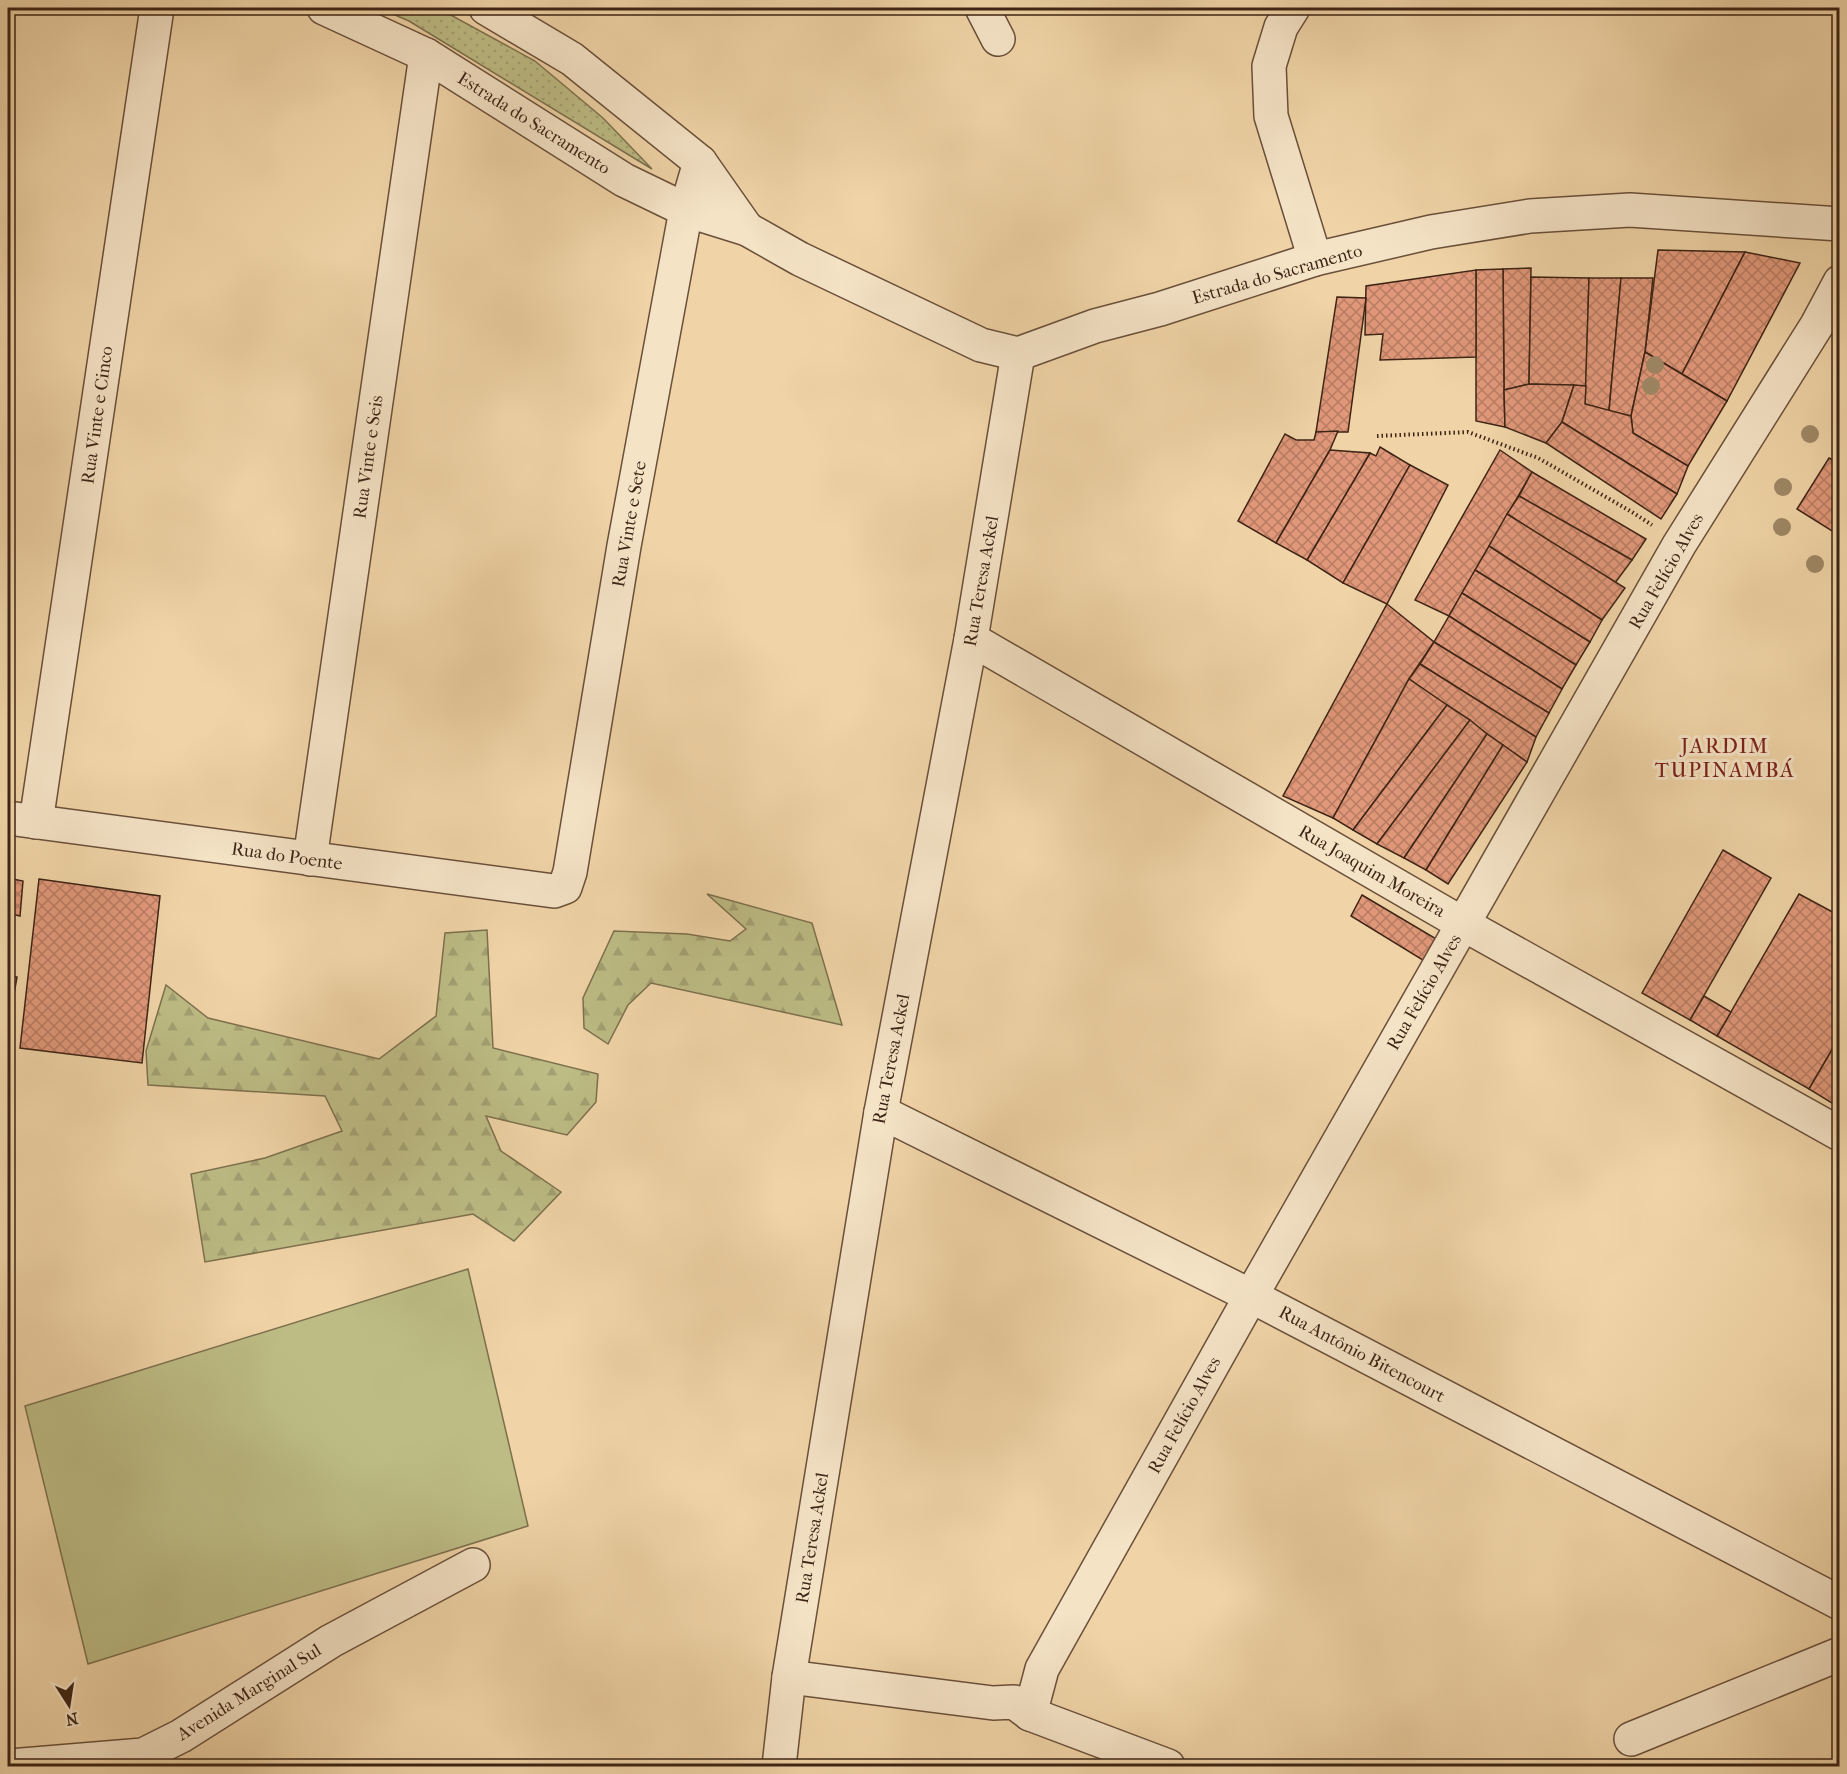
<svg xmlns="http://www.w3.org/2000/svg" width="1847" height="1774" viewBox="0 0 1847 1774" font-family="'IM FELL French Canon',serif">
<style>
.grass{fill:url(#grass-dots);stroke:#7d704d;stroke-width:1.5}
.forest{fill:url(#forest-firs);stroke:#7d704d;stroke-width:1.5}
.pitch{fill:#bdbc85;stroke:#7d704d;stroke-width:1.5}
.building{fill:url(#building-cross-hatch);stroke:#3d2415;stroke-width:1.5}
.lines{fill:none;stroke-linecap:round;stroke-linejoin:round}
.minor-casing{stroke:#6a503a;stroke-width:36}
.path{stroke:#3d2415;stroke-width:4;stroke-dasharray:1.5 3;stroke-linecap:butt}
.minor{stroke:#f5e3c6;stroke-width:33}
.tree{fill:#9f8866}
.labels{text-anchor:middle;stroke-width:6;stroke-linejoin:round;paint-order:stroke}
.street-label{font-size:18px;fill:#3d2415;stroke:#f5e3c6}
.quarter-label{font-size:21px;letter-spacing:1.5px;fill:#7a1f14;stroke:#f5e3c6}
</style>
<defs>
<pattern id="grass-dots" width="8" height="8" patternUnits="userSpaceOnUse" patternTransform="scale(1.5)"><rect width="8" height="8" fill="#bdbc85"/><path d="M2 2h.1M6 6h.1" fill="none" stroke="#a3a172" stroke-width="1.8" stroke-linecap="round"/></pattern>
<pattern id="forest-firs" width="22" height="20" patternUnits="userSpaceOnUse" patternTransform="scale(1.5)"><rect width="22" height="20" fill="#bdbc85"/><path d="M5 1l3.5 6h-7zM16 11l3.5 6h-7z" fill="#a3a172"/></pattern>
<pattern id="building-cross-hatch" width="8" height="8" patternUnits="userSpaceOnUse" patternTransform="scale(1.5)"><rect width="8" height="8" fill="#e1987a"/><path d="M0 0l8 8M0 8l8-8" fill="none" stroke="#b87c63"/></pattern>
</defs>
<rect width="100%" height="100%" fill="#f0d4a7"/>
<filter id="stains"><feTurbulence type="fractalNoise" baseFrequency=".00333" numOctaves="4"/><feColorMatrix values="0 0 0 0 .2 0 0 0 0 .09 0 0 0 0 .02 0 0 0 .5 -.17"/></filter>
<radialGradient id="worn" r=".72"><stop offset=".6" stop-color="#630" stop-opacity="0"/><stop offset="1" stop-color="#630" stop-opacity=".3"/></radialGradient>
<path class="grass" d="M379 8H438L535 61 603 118 652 169 409 21Z"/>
<g class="forest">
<path d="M707 894 812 923 842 1025 651 983 628 1005 608 1044 584 1028 583 998 614 931 687 934 730 941 746 929Z"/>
<path d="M487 930 493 1048 598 1074 596 1102 567 1135 486 1116 501 1151 561 1192 514 1241 473 1214 205 1262 191 1174 265 1158 342 1131 325 1096 148 1085 146 1051 166 985 208 1018 379 1059 436 1016 445 933Z"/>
</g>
<path class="pitch" d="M468 1269 528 1526 88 1664 25 1406Z"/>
<g class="building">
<path d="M1658 250 1745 252 1682 374 1645 352Z"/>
<path d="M1745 252 1800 263 1727 401 1682 374Z"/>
<path d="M1531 268 1529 384 1504 390 1503 269Z"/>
<path d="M1503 269 1504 390 1505 427 1476 421V270Z"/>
<path d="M1476 270V357L1380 360 1383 334 1365 335 1366 286Z"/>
<path d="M1531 277 1589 278 1586 386 1529 384Z"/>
<path d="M1589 278H1621L1609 411 1585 404Z"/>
<path d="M1621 278H1653L1645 352 1631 416 1609 411Z"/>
<path d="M1337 297 1366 298 1348 432H1316Z"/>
<path d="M1645 352 1727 401 1688 466 1633 433 1631 416Z"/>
<path d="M1529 384 1574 385 1562 422 1546 443 1505 427 1504 390Z"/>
<path d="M1574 385 1586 386 1585 404 1631 416 1633 433 1688 466 1677 494 1562 422Z"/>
<path d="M1562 422 1677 494 1661 519 1546 443Z"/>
<path d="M1338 431 1330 450 1276 543 1238 521 1285 434 1296 440H1314L1316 432Z"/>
<path d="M1380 447 1410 465 1343 583 1307 560 1370 453 1376 456Z"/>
<path d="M1330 450 1370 453 1307 560 1276 543Z"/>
<path d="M1500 450 1532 472 1449 616 1415 600Z"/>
<path d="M1829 458 1840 464V536L1797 509Z"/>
<path d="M1410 465 1448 485 1387 604 1343 583Z"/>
<path d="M1532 472 1646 539 1632 560 1519 496Z"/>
<path d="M1519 496 1632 560 1615 583 1507 514Z"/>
<path d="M1507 514 1625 588 1602 620 1489 546Z"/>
<path d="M1489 546 1602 620 1590 642 1475 570Z"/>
<path d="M1475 570 1590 642 1576 665 1462 593Z"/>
<path d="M1462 593 1576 665 1562 689 1449 616Z"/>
<path d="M1387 604 1434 642 1409 679 1333 818 1283 796Z"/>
<path d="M1449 616 1562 689 1549 713 1434 642Z"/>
<path d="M1434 642 1549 713 1536 737 1420 664Z"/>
<path d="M1420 664 1536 737 1527 762 1409 679Z"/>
<path d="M1409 679 1447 705 1353 830 1333 818Z"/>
<path d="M1447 705 1470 720 1377 844 1353 830Z"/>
<path d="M1470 720 1487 734 1404 858 1377 844Z"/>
<path d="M1487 734 1503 745 1426 870 1404 858Z"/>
<path d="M1503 745 1527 762 1448 884 1426 870Z"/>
<path d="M1723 850 1771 878 1690 1020 1642 993Z"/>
<path d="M8 878 23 881 20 916 8 913Z"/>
<path d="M39 879 160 896 142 1063 20 1048Z"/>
<path d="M1799 894 1840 916V1036L1809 1089 1717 1036Z"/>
<path d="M1362 895 1438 940 1426 962 1351 916Z"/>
<path d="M8 975 17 977 8 1028Z"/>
<path d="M1704 996 1731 1012 1717 1036 1690 1020Z"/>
<path d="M1840 1036V1108L1809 1089Z"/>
</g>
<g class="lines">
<defs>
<g id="minor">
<path d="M324 8 426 55 624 180 686 210 747 229 800 259 981 345 1018 354 1095 326 1160 309 1315 259 1431 232 1530 216 1630 210 1840 224"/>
<path d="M486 8 572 59 700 162 747 229"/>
<path d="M982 8 998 39"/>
<path d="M1293 8 1281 27 1269 66 1271 116 1315 259"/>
<path d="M971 639 1463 924 1840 1134"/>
<path d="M8 818 554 891 565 887 570 872 624 546 686 210 700 162"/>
<path d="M36 822 157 8"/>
<path d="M310 859 426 55"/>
<path d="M881 1112 1251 1296 1840 1603"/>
<path d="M789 1677 993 1703 1014 1702 1030 1714 1042 1669 1251 1296 1679 545 1817 325 1840 282"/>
<path d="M1030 1714 1168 1766"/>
<path d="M1631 1739 1840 1654"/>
<path d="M10 1766 143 1755 181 1736 331 1641 473 1565"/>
<path d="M779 1766 789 1677 881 1112 971 639 1018 354"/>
</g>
</defs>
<use href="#minor" class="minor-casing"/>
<path class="path" d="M1377 436 1468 432 1538 458 1632 512 1652 525"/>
<use href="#minor" class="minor"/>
</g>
<g class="tree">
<circle cx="1655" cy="365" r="9"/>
<circle cx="1651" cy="386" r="9"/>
<circle cx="1810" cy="434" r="9"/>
<circle cx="1783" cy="487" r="9"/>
<circle cx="1782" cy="527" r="9"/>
<circle cx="1815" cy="564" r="9"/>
</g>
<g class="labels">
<g class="street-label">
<text transform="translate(534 123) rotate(32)" y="6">Estrada do Sacramento</text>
<text transform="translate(1277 274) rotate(-16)" y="6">Estrada do Sacramento</text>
<text transform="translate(97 415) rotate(-82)" y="6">Rua Vinte e Cinco</text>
<text transform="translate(368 457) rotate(-82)" y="6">Rua Vinte e Seis</text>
<text transform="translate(629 524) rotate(-80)" y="6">Rua Vinte e Sete</text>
<text transform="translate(1666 571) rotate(-60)" y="6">Rua Felício Alves</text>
<text transform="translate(981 581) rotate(-80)" y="6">Rua Teresa Ackel</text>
<text transform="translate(287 856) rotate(8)" y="6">Rua do Poente</text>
<text transform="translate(1372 871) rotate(30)" y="6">Rua Joaquim Moreira</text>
<text transform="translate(1424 992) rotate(-60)" y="6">Rua Felício Alves</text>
<text transform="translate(891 1059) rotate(-79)" y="6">Rua Teresa Ackel</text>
<text transform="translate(1362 1354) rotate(28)" y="6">Rua Antônio Bitencourt</text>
<text transform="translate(1184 1415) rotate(-61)" y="6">Rua Felício Alves</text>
<text transform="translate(812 1538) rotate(-81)" y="6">Rua Teresa Ackel</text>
<text transform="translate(249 1692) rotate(-32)" y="6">Avenida Marginal Sul</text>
</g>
<g class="quarter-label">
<text x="1725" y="753">JARDIM<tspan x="1725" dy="24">TUPINAMBÁ</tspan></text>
</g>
</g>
<rect width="1847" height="1774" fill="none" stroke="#f0d4a7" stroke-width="30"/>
<rect x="9" y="9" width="1829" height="1756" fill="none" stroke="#3d2415" stroke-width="3"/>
<rect x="15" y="15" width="1817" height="1744" fill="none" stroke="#3d2415" stroke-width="1.5"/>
<g transform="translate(69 1705) rotate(168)" stroke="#f5e3c6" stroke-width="4.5" paint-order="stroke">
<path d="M0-4.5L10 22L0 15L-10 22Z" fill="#3d2415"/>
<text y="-9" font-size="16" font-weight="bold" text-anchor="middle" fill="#3d2415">N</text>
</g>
<rect width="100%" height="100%" filter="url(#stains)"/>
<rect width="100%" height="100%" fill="url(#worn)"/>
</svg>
